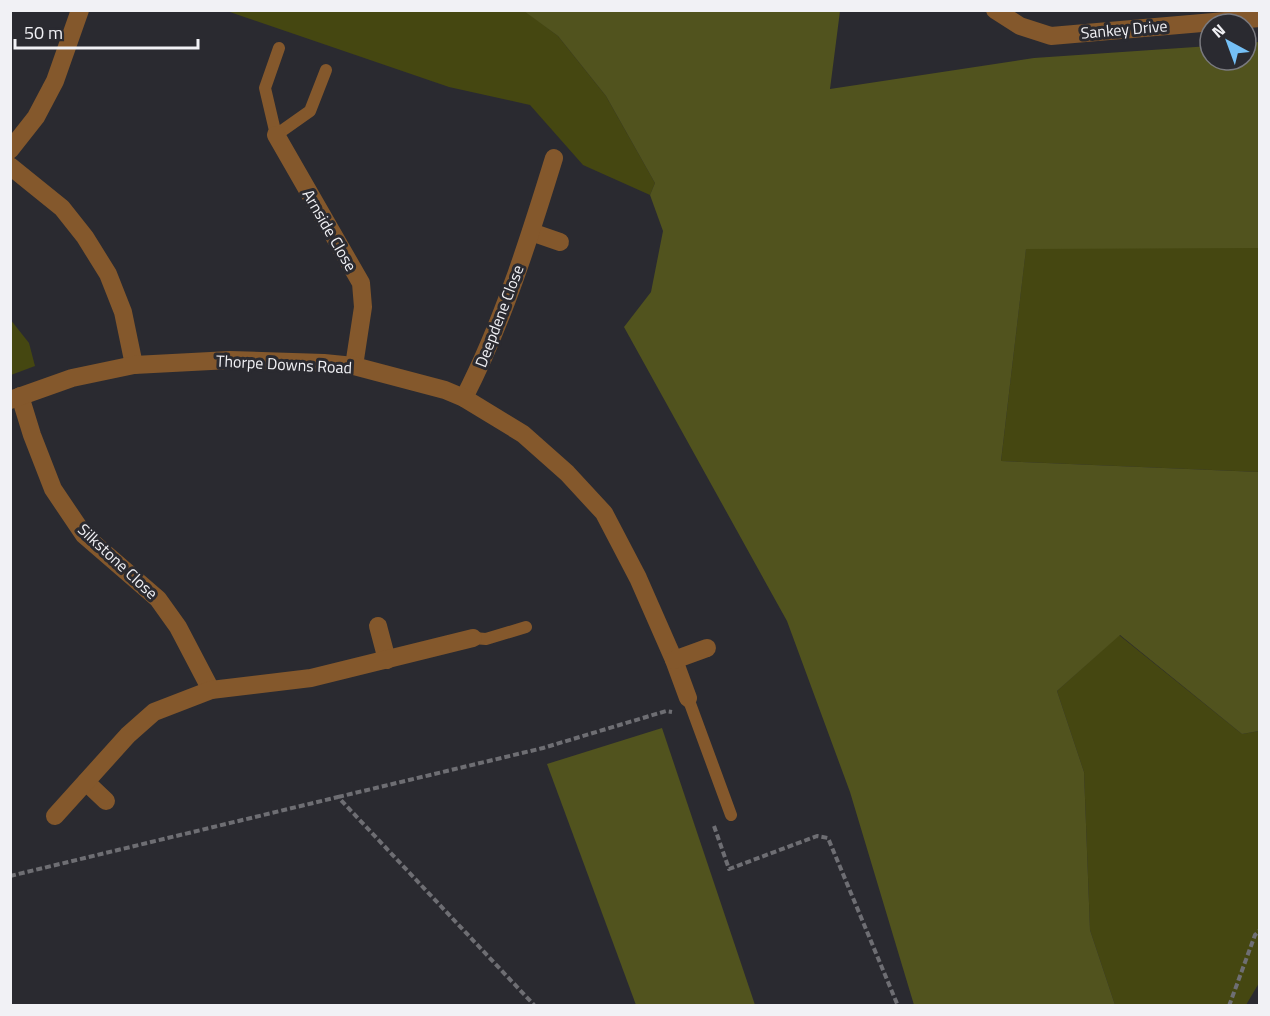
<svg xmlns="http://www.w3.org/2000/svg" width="1270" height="1016" viewBox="0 0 1270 1016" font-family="'Titillium Web',sans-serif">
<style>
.green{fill:#454711}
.forest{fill:#51531e}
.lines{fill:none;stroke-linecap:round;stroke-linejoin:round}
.path{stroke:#6e6e73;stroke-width:4;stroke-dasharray:6 3;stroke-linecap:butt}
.lane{stroke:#84582c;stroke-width:12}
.street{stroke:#84582c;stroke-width:18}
.labels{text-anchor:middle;stroke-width:6;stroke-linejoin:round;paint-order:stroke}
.street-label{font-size:16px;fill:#f1f1f5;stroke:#2a2a30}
</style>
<rect width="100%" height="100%" fill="#2a2a30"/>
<g class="green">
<path d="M524 10 558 36 606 96 655 183 650 195 583 165 530 105 449 87 227 11Z"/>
<path d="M1026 248H1259V472L1001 461Z"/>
<path d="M10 319 29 343 35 366 11 375Z"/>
<path d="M1119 635 1242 734 1259 731V983L1246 1005H1115L1090 930 1084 772 1057 691Z"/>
</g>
<g class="forest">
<path d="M524 11H840L830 89 1034 58 1210 46V60H1246V43L1259 42V248L1026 249 1001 461 1259 472V731L1242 734 1120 635 1057 691 1084 772 1090 930 1115 1005H914L850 792 787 621 624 327 651 292 663 231 650 195 655 183 606 96 558 36Z"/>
<path d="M662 728 755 1005H636L547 764Z"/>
</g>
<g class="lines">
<g class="path">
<path d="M338 797 543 748 666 711 672 712"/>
<path d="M714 826 729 869 817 836 828 838 898 1006"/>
<path d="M10 876 338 797 535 1006"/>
<path d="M1229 1006 1255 935 1260 930"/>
</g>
<g class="lane">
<path d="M279 48 265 88 276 135 310 111 326 70"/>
<path d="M473 638 486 639 526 627"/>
<path d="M688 698 731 815"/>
</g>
<g class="street">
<path d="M995 10 1020 26 1051 36 1260 18"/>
<path d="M276 135 361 283 363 307 354 366"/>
<path d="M10 150 36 117 55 81 80 10"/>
<path d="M10 166 62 208 85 237 108 274 123 312 134 365"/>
<path d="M531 232 560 242"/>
<path d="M20 396 32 435 53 489 84 535 158 599 178 627 211 690"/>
<path d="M464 398C503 322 529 239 554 158"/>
<path d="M10 400 72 378 134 365 230 360 324 363 354 366 445 390 464 398 523 434 567 473 604 513 638 578 674 660 688 698"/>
<path d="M378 626 387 660"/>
<path d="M674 660 707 648"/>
<path d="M86 782 106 801"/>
<path d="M55 816 128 735 154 712 211 690 311 678 473 638"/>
</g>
</g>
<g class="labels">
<g class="street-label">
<text transform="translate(1124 29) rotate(-5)" y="6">Sankey Drive</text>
<text transform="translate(330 230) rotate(60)" y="6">Arnside Close</text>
<text transform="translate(499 316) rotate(-69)" y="6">Deepdene Close</text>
<text transform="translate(284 364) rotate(3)" y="6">Thorpe Downs Road</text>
<text transform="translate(118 561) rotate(43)" y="6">Silkstone Close</text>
</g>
</g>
<rect width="1270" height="1016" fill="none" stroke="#f1f1f5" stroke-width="24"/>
<g transform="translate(1228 42) rotate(319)"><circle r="28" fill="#2a2a30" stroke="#7a7a7f" stroke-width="1.5"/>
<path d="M0-4.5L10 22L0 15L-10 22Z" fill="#75c0f6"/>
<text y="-9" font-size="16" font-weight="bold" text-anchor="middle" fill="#f1f1f5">N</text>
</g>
<path d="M15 39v9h183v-9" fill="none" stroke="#f1f1f5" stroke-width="3"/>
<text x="24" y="39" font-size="18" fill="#f1f1f5" stroke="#2a2a30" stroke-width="4.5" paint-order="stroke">50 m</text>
</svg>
